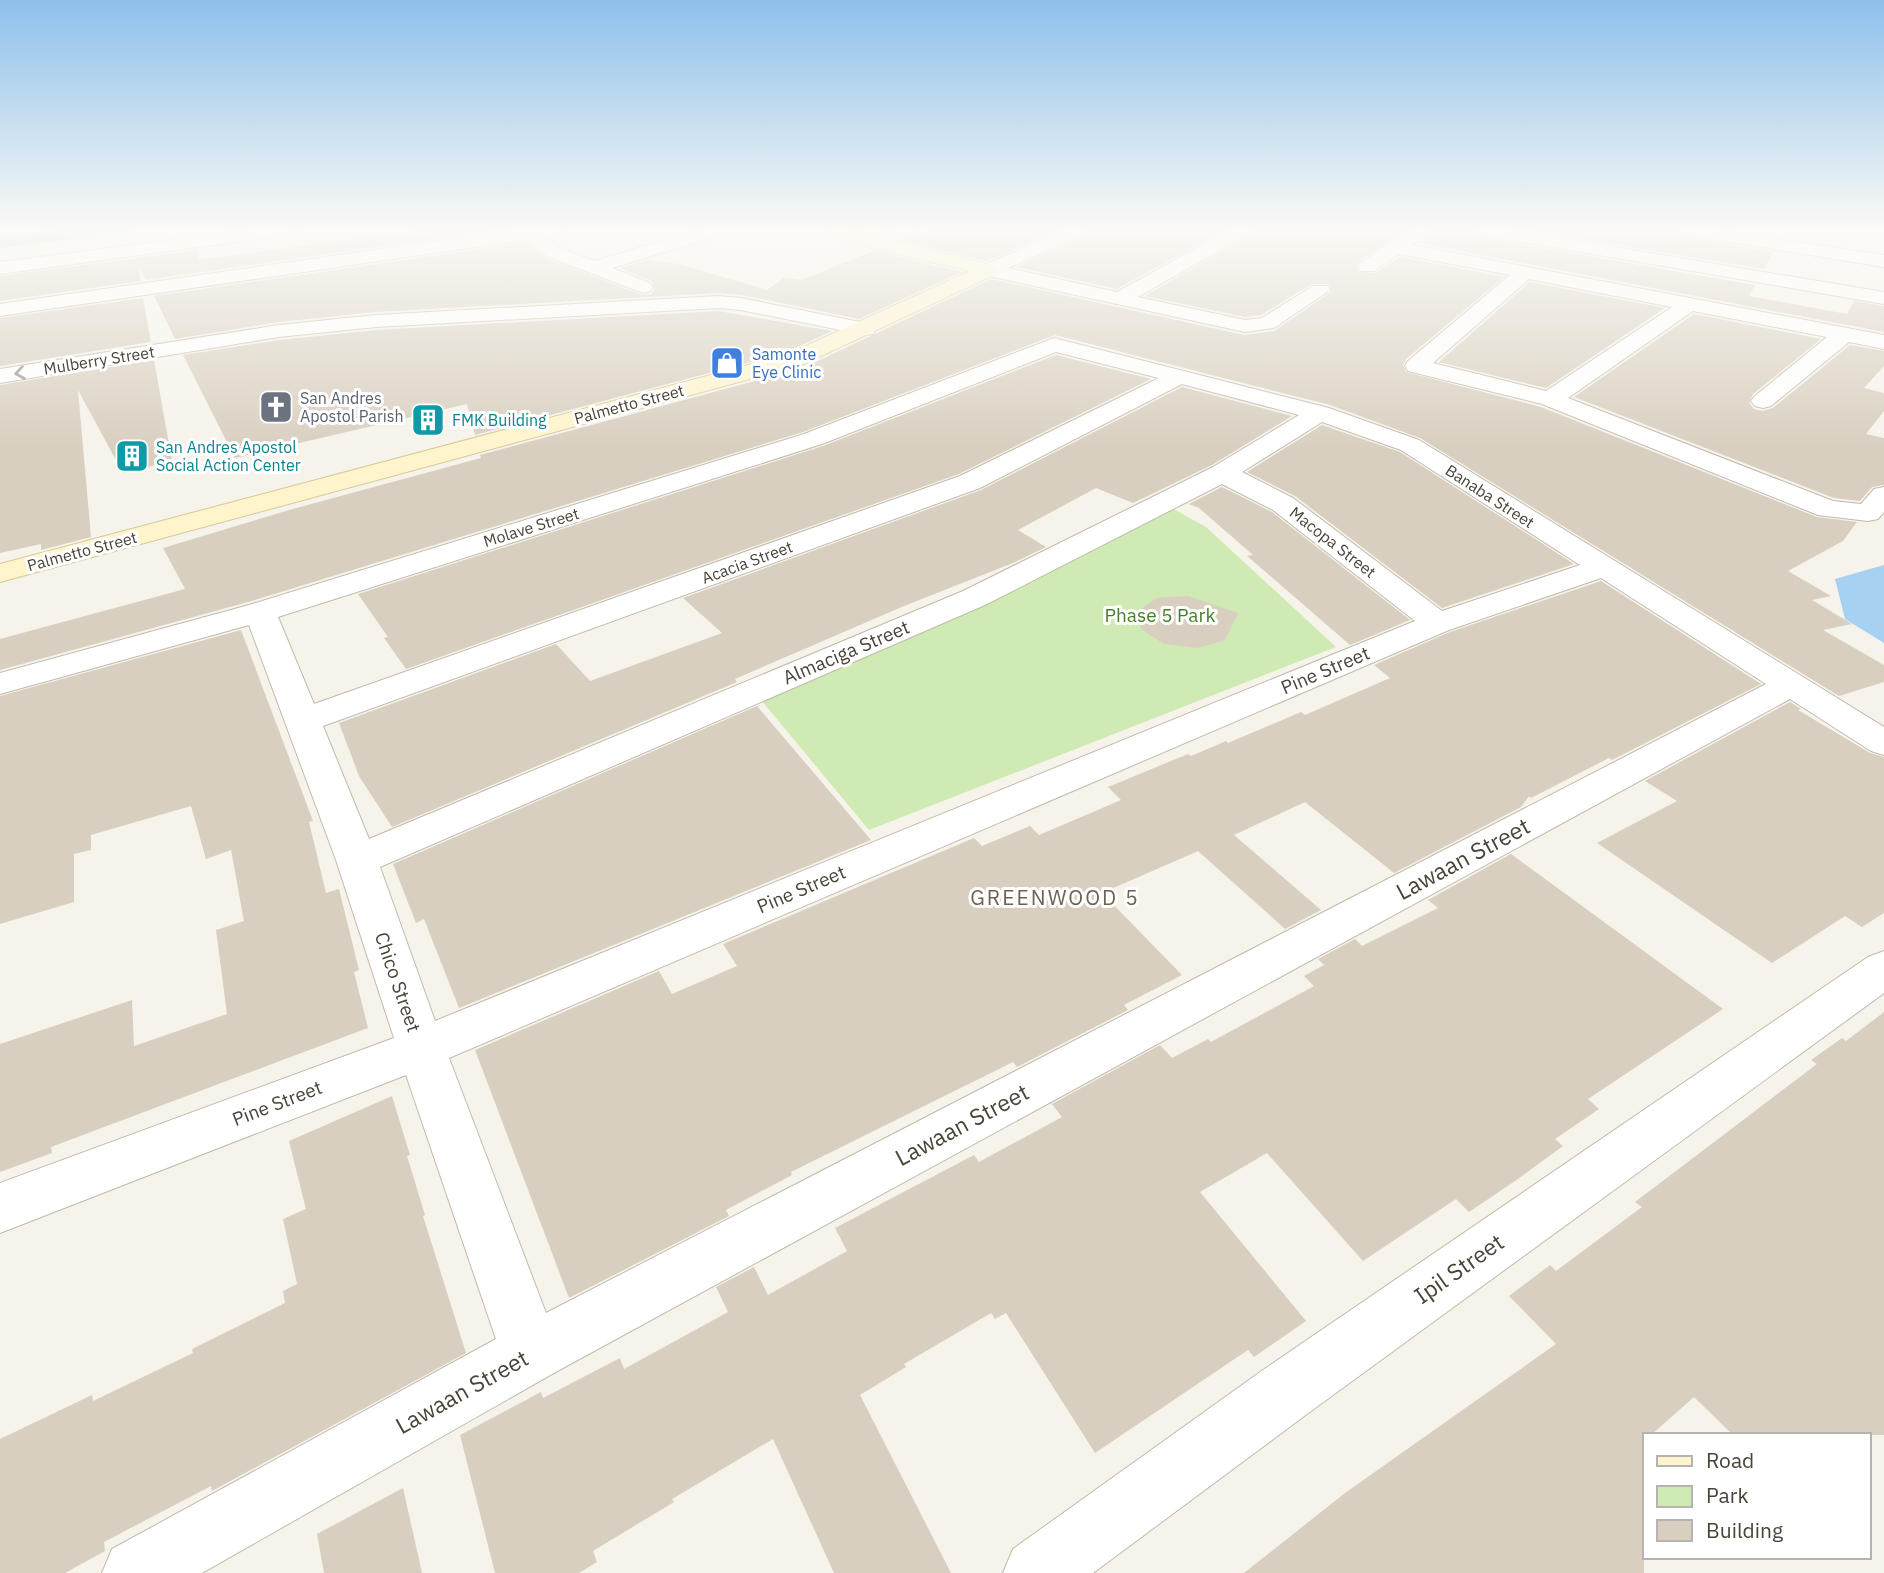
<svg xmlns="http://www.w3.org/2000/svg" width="1884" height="1573" viewBox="0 0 1884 1573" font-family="'IBM Plex Sans',sans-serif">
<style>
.green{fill:#cfeab3}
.water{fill:#a7d1f2}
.building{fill:#d8cfc0}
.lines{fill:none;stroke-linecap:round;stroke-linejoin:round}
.street-casing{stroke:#c1bbad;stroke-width:2}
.secondary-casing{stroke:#d6c89a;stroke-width:2}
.street{fill:#fff;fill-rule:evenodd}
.secondary{fill:#fff4cb;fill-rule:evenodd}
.oneway{stroke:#9b9892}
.labels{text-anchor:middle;stroke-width:6;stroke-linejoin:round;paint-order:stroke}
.far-shop-label{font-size:16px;fill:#366cbe;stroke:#fff;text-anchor:start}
.far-street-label{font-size:16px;fill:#4a4438;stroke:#fff}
.far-worship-label{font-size:16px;fill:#5b616d;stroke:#fff;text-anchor:start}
.far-culture-label{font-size:16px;fill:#0d838f;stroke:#fff;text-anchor:start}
.park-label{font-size:19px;fill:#467e29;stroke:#fff}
.street-label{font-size:19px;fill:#4a4438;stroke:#fff}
.neighbourhood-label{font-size:21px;letter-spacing:2px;fill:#6d624f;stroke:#fff}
.near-street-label{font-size:23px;fill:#4a4438;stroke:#fff}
</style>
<rect width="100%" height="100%" fill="#f6f3eb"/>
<path class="green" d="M1168 506 1206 527 1336 647 869 830 757 695Z"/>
<g class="water">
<path d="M56 230H141L0 248V237Z"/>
<path d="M1884 565V643L1845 619 1835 579Z"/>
</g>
<g class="building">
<path d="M417 230H497L146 280 138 265 141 281 0 301V276L198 250 199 260Z"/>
<path d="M929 230H1059L987 261 904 241Z"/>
<path d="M1091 230H1225L1117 289 1016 267 1086 236Z"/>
<path d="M1254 230H1407L1359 261 1356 266 1358 272 1375 273 1400 257 1504 277 1406 359 1403 365 1406 372 1541 407 1817 517 1857 522 1843 541 1788 571 1831 596 1812 600 1852 624 1823 630 1884 665V682L1839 696 1420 438 1330 405 1055 335 803 432 248 602 0 670V639L185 589 163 548 289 510 481 458 480 455 803 368 991 279 1244 335 1274 331 1331 292 1329 284H1312L1261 315 1245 317 1145 296 1249 236Z"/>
<path d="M1428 230H1472L1483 238 1755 285 1749 296 1847 314 1854 301 1884 306V332L1418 243 1429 235Z"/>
<path d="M1526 230H1676L1687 238 1773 252 1764 269Z"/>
<path d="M516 244H525L547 259 642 295 651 294 655 289 652 281 620 268 648 260 679 264 767 290 784 278 801 280 874 251 962 272 859 319 742 295 718 293 376 312 279 322 175 339 154 296Z"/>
<path d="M1530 282 1665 308 1546 388 1439 362Z"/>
<path d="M143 298 151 342 0 366V318Z"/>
<path d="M718 311 832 331 785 353 475 435 467 404 235 458 183 355 279 340 376 330Z"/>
<path d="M1694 314 1821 339 1753 394 1749 403 1754 409 1762 411 1773 408 1850 345 1884 351V366L1864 388 1884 393V411L1866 434 1884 438V485L1872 487 1860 501 1834 498 1574 397Z"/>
<path d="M1056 355 1151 379 959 474 406 669 384 638 388 637 358 594 823 446Z"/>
<path d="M154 360 172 461 123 473 78 390 91 537 41 550V544L0 553V385Z"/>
<path d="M1182 387 1292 416 1212 465 1133 503 1096 488 1018 530 1046 547 1013 563 904 606 735 679 737 682 392 827 359 776 339 723 556 644 590 681 722 633 683 598 981 490Z"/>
<path d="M1322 425 1400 452 1574 564 1442 608 1295 496 1247 472Z"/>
<path d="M1222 487 1272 512 1410 620 1350 645 1247 556 1253 555 1199 508 1189 504Z"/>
<path d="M1601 581 1761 684 1612 760 1609 758 1531 798 1529 796 1521 807 1394 873 1305 802 1234 835 1321 910 1285 929 1198 851 1102 893 1182 975 1124 1005 1128 1010 1017 1067 1013 1062 791 1172 792 1175 726 1210 729 1216 569 1298 475 1050 659 971 672 994 737 966 723 944 974 838 982 846 1030 826 1039 835 1121 800 1108 787 1188 754 1191 756 1226 741 1228 743 1301 712 1305 715 1390 678 1374 665 1450 632Z"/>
<path d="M1188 596 1238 613 1225 640 1198 648 1164 644 1141 629 1138 611 1157 598Z"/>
<path d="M241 630 313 821 309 822 326 893 339 889 359 970 354 972 368 1028 51 1147 52 1153 0 1172V1044L132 1000 134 1046 227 1014 216 930 244 921 231 850 206 859 191 806 91 835V850L74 854V902L0 924V696Z"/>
<path d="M1790 702 1801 709 1798 710 1870 753 1884 757V913L1862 927 1845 916 1772 963 1597 843 1677 801 1645 781Z"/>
<path d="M757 706 871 840 459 1008 424 919 416 923 393 864Z"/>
<path d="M1511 854 1723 1009 1588 1099 1599 1109 1555 1139 1563 1146 1515 1181 1469 1212 1456 1199 1363 1261 1267 1153 1200 1192 1306 1321 1254 1357 1248 1350 1095 1453 1006 1313 995 1319 991 1313 904 1364 906 1367 860 1395 951 1573H834L773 1439 672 1499 674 1502 593 1551 597 1562 579 1573H495L460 1435 541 1392 543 1398 620 1358 624 1369 728 1312 716 1287 754 1267 768 1295 847 1251 835 1228 974 1155 979 1162 1062 1117 1052 1104 1160 1045 1172 1058 1208 1039 1211 1042 1314 986 1304 976 1324 965 1318 959 1355 939 1362 946 1438 908 1428 900Z"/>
<path d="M1884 1012V1435H1733L1694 1397 1651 1435H1644V1573H1244L1345 1493 1556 1344 1509 1296 1550 1265 1556 1271 1642 1207 1635 1202 1817 1064 1811 1060 1842 1038 1846 1041Z"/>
<path d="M392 1096 410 1155 407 1156 425 1215 423 1216 466 1353 212 1491 211 1486 104 1542 105 1551 65 1573H0V1439L92 1395 93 1401 193 1353 192 1349 285 1303 283 1291 297 1284 283 1219 306 1209 289 1141Z"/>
<path d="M403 1488 422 1573H324L317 1534Z"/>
</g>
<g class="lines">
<defs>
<g id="street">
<path d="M250 230H297L288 235 0 274V262Z"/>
<path d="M513 230H564L561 234 544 237 562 249 594 261 700 230H727L724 234 612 268 650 283 653 287 650 291 643 293 548 257 524 240 0 316V304Z"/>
<path d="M893 230H918L915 234 873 248 864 243 867 239Z"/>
<path d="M1065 230H1088L1085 234 1008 268 1117 292 1230 230H1251L1248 234 1138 297 1245 320 1262 318 1313 286H1327L1330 290 1274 328 1245 332 989 276 979 270 982 266Z"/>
<path d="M1411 230H1425L1427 233 1412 245 1884 335V349L1849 342 1771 406 1763 408 1755 406 1751 401 1755 396 1827 337 1693 311 1568 398 1833 501 1861 504 1874 489 1884 487V512L1878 519 1868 521 1818 515 1542 404 1408 371 1405 366 1408 361 1510 275 1399 254 1374 271H1360L1358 267 1360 263ZM1529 279 1672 307 1546 391 1433 363Z"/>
<path d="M1474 230H1512L1884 292V304L1483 235Z"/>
<path d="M1678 230H1719L1884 255V267L1687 235Z"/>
<path d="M718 296 741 298 865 323 873 324 876 329 873 334 865 335 741 310 718 308 376 327 279 337 0 383V369L279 325 376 315Z"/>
<path d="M1054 338 1329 408 1419 440 1884 727V755L1871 751 1790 699 552 1374 202 1573H102L112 1549 496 1339 406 1075 0 1233V1183L394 1038 336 860 249 625 0 694V673L249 605 804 434ZM1056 352 1159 378 960 476 314 704 278 617 822 444ZM1182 384 1299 415 1213 467 963 591 369 839 323 726 980 488ZM1322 422 1401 450 1580 565 1442 611 1293 498 1242 472ZM1222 484 1273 510 1415 621 435 1021 380 867 985 605ZM1601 578 1766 684 546 1313 449 1058 1449 630Z"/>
<path d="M1884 951V993L1307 1414 1093 1573H1003L1013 1549 1263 1370 1868 957Z"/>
</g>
<path id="secondary" d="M824 230H850L996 266 999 270 996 274 802 365 0 582V564L786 355 970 271 867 247 827 234Z"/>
</defs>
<use href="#street" class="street-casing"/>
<use href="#secondary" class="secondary-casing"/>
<use href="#street" class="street"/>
<use href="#secondary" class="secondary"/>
</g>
<defs><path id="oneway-chevron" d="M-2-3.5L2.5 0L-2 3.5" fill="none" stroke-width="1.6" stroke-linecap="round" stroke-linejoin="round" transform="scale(1.75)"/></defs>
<use class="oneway" href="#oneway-chevron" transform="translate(20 373) rotate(171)"/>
<linearGradient id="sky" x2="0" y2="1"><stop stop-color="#8ec0ec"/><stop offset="0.51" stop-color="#fbfaf6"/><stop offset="1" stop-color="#fbfaf6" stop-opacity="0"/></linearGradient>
<rect width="1884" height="450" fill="url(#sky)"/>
<defs>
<symbol id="shop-square" viewBox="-11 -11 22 22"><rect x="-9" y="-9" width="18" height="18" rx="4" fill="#3f7fe0" stroke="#fff"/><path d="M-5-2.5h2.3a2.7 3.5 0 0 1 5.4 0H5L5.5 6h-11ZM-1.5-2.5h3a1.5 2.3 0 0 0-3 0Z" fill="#fff"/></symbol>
<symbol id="church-square" viewBox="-11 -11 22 22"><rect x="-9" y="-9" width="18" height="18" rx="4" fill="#6b7280" stroke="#fff"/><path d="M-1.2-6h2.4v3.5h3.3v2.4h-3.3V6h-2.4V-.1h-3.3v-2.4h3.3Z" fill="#fff"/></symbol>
<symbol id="building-square" viewBox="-11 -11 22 22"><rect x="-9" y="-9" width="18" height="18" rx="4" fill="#0f9aa8" stroke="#fff"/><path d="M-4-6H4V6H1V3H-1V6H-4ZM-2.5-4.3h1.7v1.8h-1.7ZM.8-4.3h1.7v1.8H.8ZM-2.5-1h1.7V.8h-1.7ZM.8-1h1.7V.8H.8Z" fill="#fff"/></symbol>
</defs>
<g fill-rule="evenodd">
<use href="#shop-square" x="708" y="344" width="38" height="38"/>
<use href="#church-square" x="257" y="388" width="38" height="38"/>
<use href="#building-square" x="409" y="401" width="38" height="38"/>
<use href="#building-square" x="113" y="437" width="38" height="38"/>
</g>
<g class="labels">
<g class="far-shop-label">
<text x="752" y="360">Samonte<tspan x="752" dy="18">Eye Clinic</tspan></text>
</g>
<g class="far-street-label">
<text transform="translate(99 360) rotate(-9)" y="6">Mulberry Street</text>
<text transform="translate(629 404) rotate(-15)" y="6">Palmetto Street</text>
<text transform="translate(1490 496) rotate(33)" y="6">Banaba Street</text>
<text transform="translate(531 527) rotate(-17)" y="6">Molave Street</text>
<text transform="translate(1333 542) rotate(38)" y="6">Macopa Street</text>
<text transform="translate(82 551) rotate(-15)" y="6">Palmetto Street</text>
<text transform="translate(747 562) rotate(-20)" y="6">Acacia Street</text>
</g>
<g class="far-worship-label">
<text x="300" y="404">San Andres<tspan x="300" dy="18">Apostol Parish</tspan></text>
</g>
<g class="far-culture-label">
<text x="452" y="426">FMK Building</text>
<text x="156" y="453">San Andres Apostol<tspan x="156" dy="18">Social Action Center</tspan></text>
</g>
<g class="park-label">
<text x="1160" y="622">Phase 5 Park</text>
</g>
<g class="street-label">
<text transform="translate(846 652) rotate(-23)" y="7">Almaciga Street</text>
<text transform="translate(1325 670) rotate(-23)" y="7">Pine Street</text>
<text transform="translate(801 889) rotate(-23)" y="7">Pine Street</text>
<text transform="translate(398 982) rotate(71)" y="7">Chico Street</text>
<text transform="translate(277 1103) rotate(-21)" y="7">Pine Street</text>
</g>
<g class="neighbourhood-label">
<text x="1055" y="905">GREENWOOD 5</text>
</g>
<g class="near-street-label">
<text transform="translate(1463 859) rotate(-28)" y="8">Lawaan Street</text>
<text transform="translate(962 1125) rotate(-28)" y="8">Lawaan Street</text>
<text transform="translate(1459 1269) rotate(-35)" y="8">Ipil Street</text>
<text transform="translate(462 1392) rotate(-29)" y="8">Lawaan Street</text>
</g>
</g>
<rect x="1643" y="1433" width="228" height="126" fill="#ffffff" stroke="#b7b4af" stroke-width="2"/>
<rect x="1657" y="1456" width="35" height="10" fill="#fff4cb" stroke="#b7b4af" stroke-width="2"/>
<text x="1706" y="1468" font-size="21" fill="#4a4438">Road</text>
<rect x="1657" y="1486" width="35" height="21" fill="#cfeab3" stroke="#b7b4af" stroke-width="2"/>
<text x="1706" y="1503" font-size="21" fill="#4a4438">Park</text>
<rect x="1657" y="1520" width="35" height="21" fill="#d8cfc0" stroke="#b7b4af" stroke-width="2"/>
<text x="1706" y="1538" font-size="21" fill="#4a4438">Building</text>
</svg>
